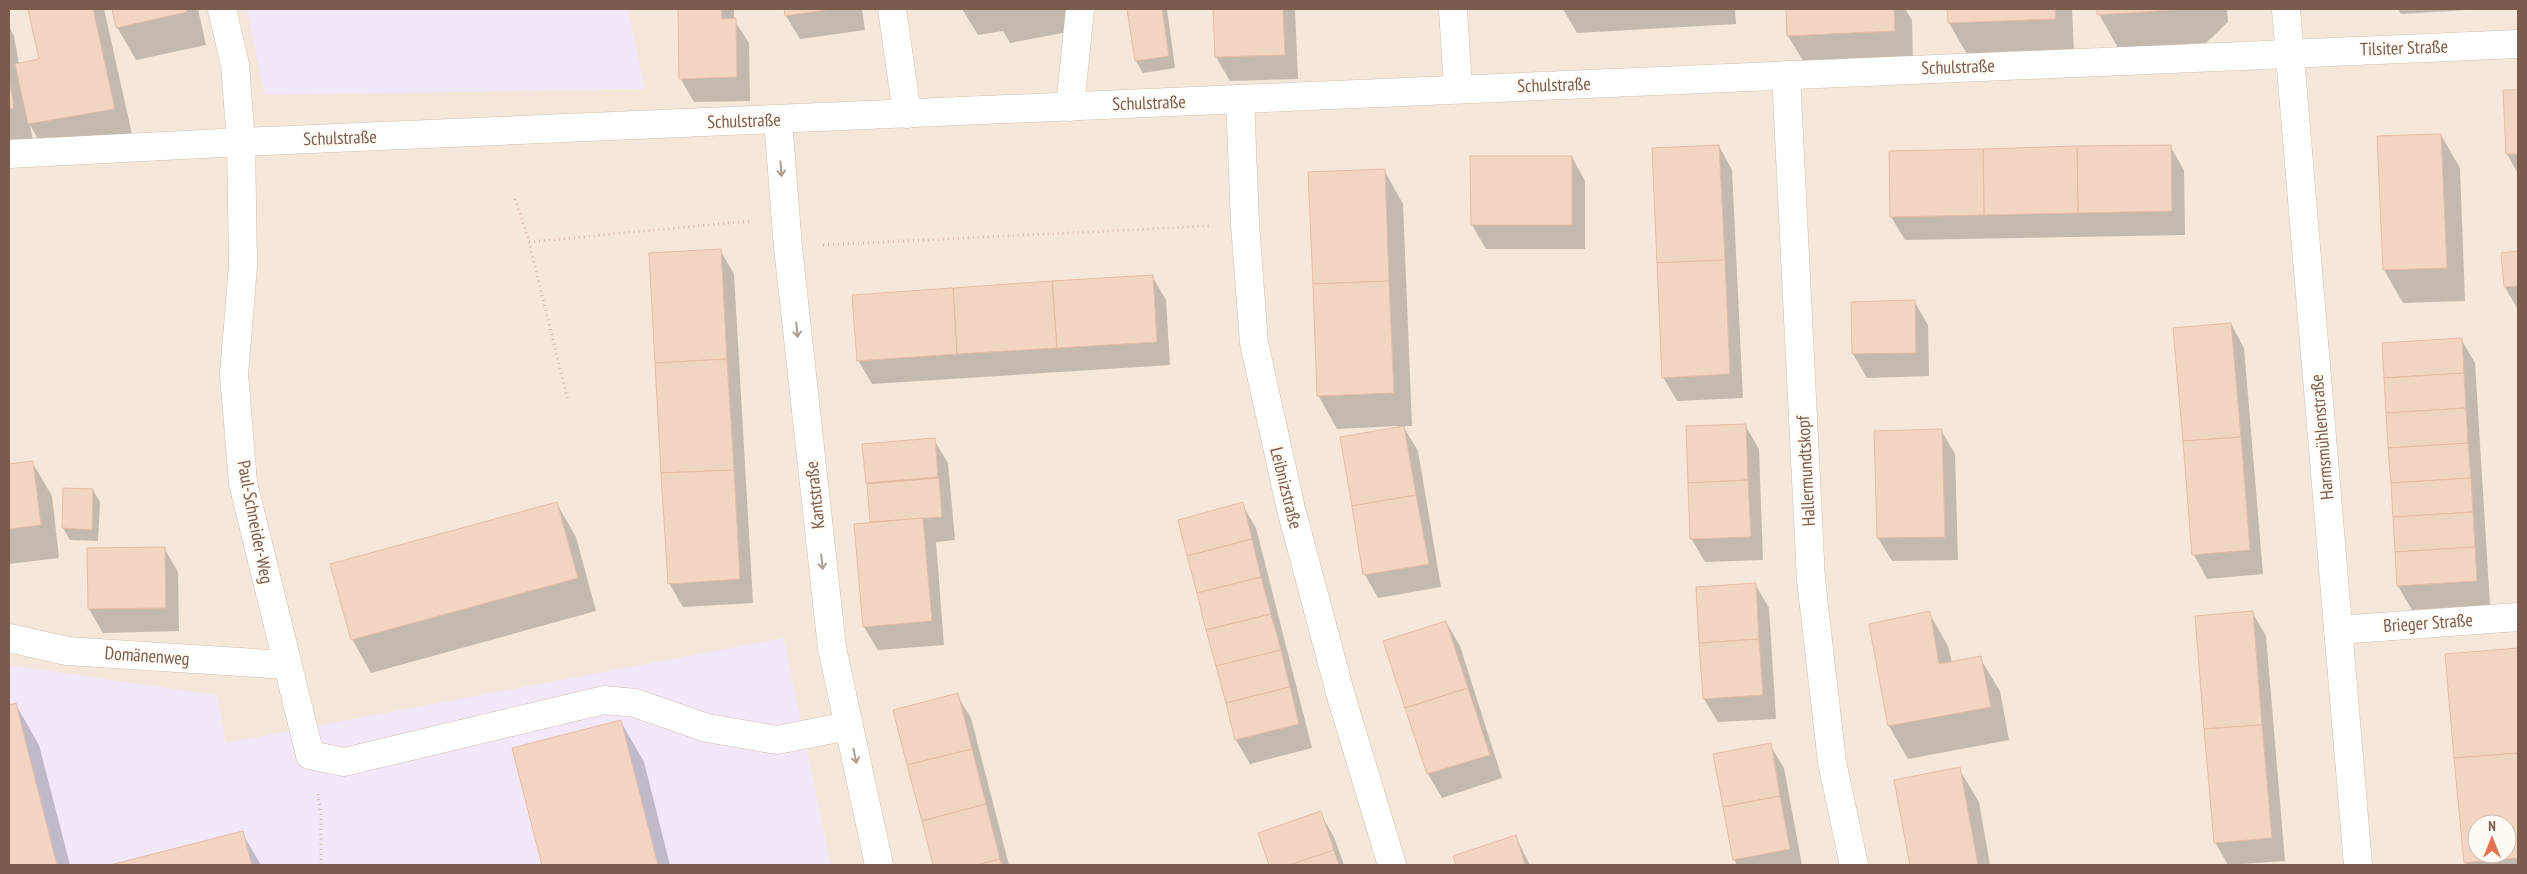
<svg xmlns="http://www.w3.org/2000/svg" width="2527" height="874" viewBox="0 0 2527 874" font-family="'PT Sans Narrow',sans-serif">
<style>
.residential{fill:#f5e8da;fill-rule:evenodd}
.education{fill:#f3e8fa}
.shadow{fill:#0003;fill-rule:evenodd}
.building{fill:#f3d5c3;stroke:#e6bba3;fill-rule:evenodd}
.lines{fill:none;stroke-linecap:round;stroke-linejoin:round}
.minor-casing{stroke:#d1beb0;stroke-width:29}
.path{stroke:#d9b8a5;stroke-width:3;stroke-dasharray:1 4;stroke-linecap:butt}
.minor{stroke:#fff;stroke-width:28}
.oneway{stroke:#af9d94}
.labels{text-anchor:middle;stroke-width:4;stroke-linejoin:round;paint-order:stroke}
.street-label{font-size:18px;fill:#7a5c4d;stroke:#fffaf3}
</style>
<rect width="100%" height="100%" fill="#fdf6ec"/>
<path class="residential" d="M9 9H2518V865H9ZM2477 824H2507V854H2477Z"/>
<g class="education">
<path d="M247 9H628L645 89 265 95Z"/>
<path d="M784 638 831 865H9V665L217 695 226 743Z"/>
</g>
<g class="shadow">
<path d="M29 9H104L134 143 48 156 30 125 33 141 9 145V26L14 36 19 64 41 60Z"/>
<path d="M113 9H198L206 45 136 60 117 27Z"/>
<path d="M679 9H734V20L749 43 750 101 694 102 680 78Z"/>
<path d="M785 9H862L865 30 800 39 786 16Z"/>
<path d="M962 9H1080L1084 29 1010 43 1003 31 978 35Z"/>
<path d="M1129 9H1167L1175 68 1143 73 1136 61Z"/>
<path d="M1214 9H1295L1298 79 1230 81 1216 57Z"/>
<path d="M1563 9H1735L1736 24 1577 33Z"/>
<path d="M1787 9H1905L1912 20 1913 64 1808 69 1788 36Z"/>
<path d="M1948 9H2072L2074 52 1968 56 1949 23Z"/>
<path d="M2098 9H2227L2228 22 2206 43 2118 48 2099 14Z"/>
<path d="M2398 9H2483L2401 14Z"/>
<path d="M2505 91H2518V174L2507 154Z"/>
<path d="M2441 135 2460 168 2465 301 2403 303 2384 270Z"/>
<path d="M1719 146 1732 170 1743 398 1677 401 1663 377Z"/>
<path d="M2170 146 2184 170 2185 235 1905 240 1891 217Z"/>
<path d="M1572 157 1585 181V249H1486L1472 225 1471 158Z"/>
<path d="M1384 170 1403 204 1412 426H1403L1418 451 1441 587 1378 598 1365 575 1398 426 1337 429 1318 395Z"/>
<path d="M720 250 734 274 753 603 683 607 669 583Z"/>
<path d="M2518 252V310L2505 287 2502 254Z"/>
<path d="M1152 276 1166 300 1170 365 872 384 858 360Z"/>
<path d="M1914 301 1928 325 1929 376 1867 378 1853 354 1852 303Z"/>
<path d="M2231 324 2244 348 2263 574 2207 579 2194 555Z"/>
<path d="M2461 339 2475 363 2490 605 2412 610 2398 586 2384 344Z"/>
<path d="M1745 425 1759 449 1763 560 1705 562 1691 538Z"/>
<path d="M1941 430 1955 454 1958 560 1892 561 1878 538Z"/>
<path d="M934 440 948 463 955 540 936 542 944 645 878 650 864 627 872 524 864 445Z"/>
<path d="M32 462 52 496 59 558 9 564V465Z"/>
<path d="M93 490 100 502 98 541 70 540 63 528Z"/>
<path d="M557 504 576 537 596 611 371 673 352 639Z"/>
<path d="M1242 504 1256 528 1312 748 1250 764 1236 740 1179 520Z"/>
<path d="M164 548 178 572 179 631 103 633 89 609Z"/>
<path d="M1755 584 1769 608 1776 719 1718 722 1704 699Z"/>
<path d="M2252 612 2266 636 2285 861 2228 865 2215 842Z"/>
<path d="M1929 613 1948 646 1952 663 1980 658 2000 691 2009 740 1908 759 1889 726Z"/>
<path d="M1446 622 1460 646 1502 778 1442 798 1428 774 1385 641Z"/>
<path d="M2518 649V865H2466L2447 655ZM2477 824H2507V854H2477Z"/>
<path d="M957 695 971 718 1009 865H934L895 711Z"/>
<path d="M16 705 39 745 70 865H9V706Z"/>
<path d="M621 722 644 762 670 865H543L514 749Z"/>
<path d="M1770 745 1784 768 1802 865H1737L1734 859Z"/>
<path d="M1959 769 1979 802 1990 865H1912L1895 781Z"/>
<path d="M1320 813 1334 837 1344 865H1270L1260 834Z"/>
<path d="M242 833 261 865H115Z"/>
<path d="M1515 836 1530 865H1457L1455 856Z"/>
</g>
<g class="building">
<path d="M28 9H93L115 109 28 124 15 64 39 59Z"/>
<path d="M112 9H187V12L116 28Z"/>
<path d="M678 9H721L722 19 736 18 737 77 679 79Z"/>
<path d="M784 9H834L785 16Z"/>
<path d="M1127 9H1162L1169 56 1135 61Z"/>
<path d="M1213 9H1283L1285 55 1215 57Z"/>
<path d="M1786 9H1894L1895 31 1787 36Z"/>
<path d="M1947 9H2055L2056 19 1948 23Z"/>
<path d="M2097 9H2188L2097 15Z"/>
<path d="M9 76 14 108 9 109Z"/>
<path d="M2503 90H2518V154H2506Z"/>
<path d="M2441 134 2447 268 2383 270 2377 136Z"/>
<path d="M1719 145 1725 260 1657 263 1652 148Z"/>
<path d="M2171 145 2172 211 2078 213 2077 146Z"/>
<path d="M2077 146 2078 213 1984 215 1983 149Z"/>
<path d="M1983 149 1984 215 1890 217 1889 151Z"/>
<path d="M1470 156H1572V225H1471Z"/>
<path d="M1385 169 1389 281 1313 284 1308 172Z"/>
<path d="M721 249 727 359 655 363 649 253Z"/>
<path d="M2518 251V286L2504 287 2501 253Z"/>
<path d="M1725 260 1730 374 1662 378 1657 263Z"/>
<path d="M1153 275 1157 342 1057 348 1052 281Z"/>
<path d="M1052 281 1057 348 957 354 953 288Z"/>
<path d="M1389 281 1394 393 1317 396 1313 284Z"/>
<path d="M953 288 957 354 857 361 852 295Z"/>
<path d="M1915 300 1916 353 1852 354 1851 302Z"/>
<path d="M2231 323 2241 437 2183 441 2173 328Z"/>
<path d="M2462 338 2464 373 2384 378 2382 343Z"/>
<path d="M727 359 734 470 661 473 655 363Z"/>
<path d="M2464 373 2466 408 2386 413 2384 378Z"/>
<path d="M2466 408 2468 443 2388 448 2386 413Z"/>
<path d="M1746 424 1748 480 1688 483 1686 426Z"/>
<path d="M1404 426 1416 495 1352 506 1340 437Z"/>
<path d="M1942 429 1945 537 1877 538 1874 431Z"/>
<path d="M2241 437 2250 550 2192 555 2183 441Z"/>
<path d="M935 438 938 477 866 483 862 444Z"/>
<path d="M2468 443 2471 478 2391 483 2388 448Z"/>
<path d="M33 461 41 525 9 529V464Z"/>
<path d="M734 470 740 579 668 584 661 473Z"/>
<path d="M939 478 942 517 870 522 867 484Z"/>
<path d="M2471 478 2473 512 2393 517 2391 483Z"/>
<path d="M1748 480 1751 537 1690 539 1688 483Z"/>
<path d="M63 488 93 489 92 530 62 528Z"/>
<path d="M1416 495 1429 564 1363 575 1352 506Z"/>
<path d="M557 502 578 578 351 640 330 564Z"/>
<path d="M1243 502 1252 539 1187 556 1178 520Z"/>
<path d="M2473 512 2475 547 2395 552 2393 517Z"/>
<path d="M923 518 932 621 863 627 854 524Z"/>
<path d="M1252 539 1261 577 1197 593 1187 556Z"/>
<path d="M165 547 166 608 88 609 87 548Z"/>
<path d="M2475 547 2477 581 2397 586 2395 552Z"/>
<path d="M1261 577 1271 614 1206 630 1197 593Z"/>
<path d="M1756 583 1759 639 1699 643 1696 587Z"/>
<path d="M1930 611 1939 664 1981 656 1991 707 1888 726 1869 624Z"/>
<path d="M2253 611 2262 725 2204 729 2195 616Z"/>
<path d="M1271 614 1281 650 1216 666 1206 630Z"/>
<path d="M1446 621 1468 688 1405 708 1383 641Z"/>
<path d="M1759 639 1763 695 1703 699 1699 643Z"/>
<path d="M2518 648V753L2454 758 2445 654Z"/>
<path d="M1281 650 1290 687 1226 703 1216 666Z"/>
<path d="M1290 687 1299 724 1235 740 1226 703Z"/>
<path d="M1468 688 1490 755 1427 774 1405 708Z"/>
<path d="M958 693 972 749 907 765 893 710Z"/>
<path d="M16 703 57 865H9V705Z"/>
<path d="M621 720 658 865H542L512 748Z"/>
<path d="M2262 725 2272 838 2214 843 2204 729Z"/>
<path d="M1771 743 1780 796 1723 807 1713 754Z"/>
<path d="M972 749 986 804 922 821 907 765Z"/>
<path d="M2518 753V858L2464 863 2454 758ZM2477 824H2507V854H2477Z"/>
<path d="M1960 767 1978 865H1910L1894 780Z"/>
<path d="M1780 796 1790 849 1733 860 1723 807Z"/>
<path d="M986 804 1000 859 977 865H933L922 821Z"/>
<path d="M1321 811 1334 850 1289 865H1269L1258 833Z"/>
<path d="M243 831 252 865H110Z"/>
<path d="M1516 835 1525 865H1456L1453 856Z"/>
<path d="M1334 850 1339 865H1289Z"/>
<path d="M1000 859 1002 865H977Z"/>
</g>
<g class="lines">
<defs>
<g id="minor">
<path d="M222 9 235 65 241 142 243 266 234 374 243 483 310 755 344 762 604 700 635 703 707 728 777 740 848 726"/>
<path d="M892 9 907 114"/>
<path d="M1453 9 1458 89"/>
<path d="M2286 9 2358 865"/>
<path d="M1786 75 1811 580 1832 762 1854 865"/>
<path d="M1240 99 1245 224 1254 343 1291 509 1341 696 1392 865"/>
<path d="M1070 107 1080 9"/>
<path d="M778 120 788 247 832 648 879 865"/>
<path d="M9 154 241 142 2518 44"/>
<path d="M2338 630 2518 617"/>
<path d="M9 638 67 651 286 665"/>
</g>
</defs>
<use href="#minor" class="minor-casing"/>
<g class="path">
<path d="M515 199 529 242 568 401"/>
<path d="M529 242 750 221"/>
<path d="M823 245 1209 226"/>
<path d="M318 794 321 815V865"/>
</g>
<use href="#minor" class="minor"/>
</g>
<defs><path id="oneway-shaft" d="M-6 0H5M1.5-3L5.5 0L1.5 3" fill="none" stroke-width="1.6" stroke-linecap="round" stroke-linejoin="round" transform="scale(1.25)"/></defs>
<g class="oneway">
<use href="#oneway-shaft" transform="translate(781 169) rotate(86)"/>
<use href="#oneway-shaft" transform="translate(797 330) rotate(84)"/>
<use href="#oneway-shaft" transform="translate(822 562) rotate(84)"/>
<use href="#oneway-shaft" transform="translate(855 756) rotate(78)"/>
</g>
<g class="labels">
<g class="street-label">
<text transform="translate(2404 48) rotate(-2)" y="6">Tilsiter Straße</text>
<text transform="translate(1958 67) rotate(-2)" y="6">Schulstraße</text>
<text transform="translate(1554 85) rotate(-2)" y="6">Schulstraße</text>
<text transform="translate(1149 103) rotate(-2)" y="6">Schulstraße</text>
<text transform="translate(744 121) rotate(-2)" y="6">Schulstraße</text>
<text transform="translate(340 138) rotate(-2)" y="6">Schulstraße</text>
<text transform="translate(2322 437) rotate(-95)" y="6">Harmsmühlenstraße</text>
<text transform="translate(1806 471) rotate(-93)" y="6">Hallermundtskopf</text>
<text transform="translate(1286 488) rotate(76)" y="6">Leibnizstraße</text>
<text transform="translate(815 495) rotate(-96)" y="6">Kantstraße</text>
<text transform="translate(255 522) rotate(79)" y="6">Paul-Schneider-Weg</text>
<text transform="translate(2428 623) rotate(-4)" y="6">Brieger Straße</text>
<text transform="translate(147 656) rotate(4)" y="6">Domänenweg</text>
</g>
</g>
<rect width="2527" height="874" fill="none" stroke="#7a5c4d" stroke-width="20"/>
<g transform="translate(2492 839)"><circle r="24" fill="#fffaf3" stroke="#cabbb1"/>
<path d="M0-4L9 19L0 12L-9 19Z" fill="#e76f51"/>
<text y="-8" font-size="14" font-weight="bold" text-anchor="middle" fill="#7a5c4d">N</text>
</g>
</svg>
